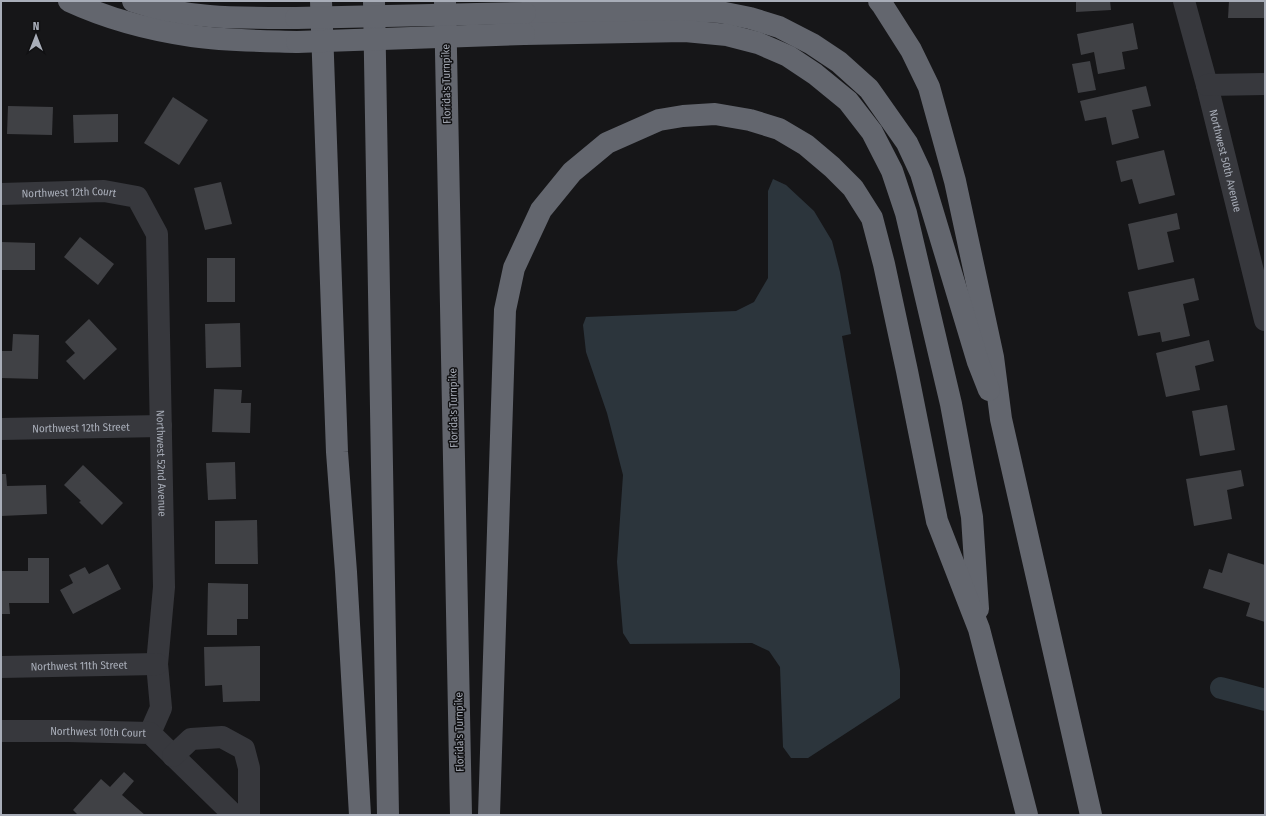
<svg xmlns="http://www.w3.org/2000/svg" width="1266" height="816" viewBox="0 0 1266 816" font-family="'Fira Sans Condensed',sans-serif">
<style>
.water{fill:#2c353c}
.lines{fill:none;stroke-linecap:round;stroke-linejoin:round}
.canal{stroke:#2c353c;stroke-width:22}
.building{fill:#404145}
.minor{stroke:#37383d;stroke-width:22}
.highway{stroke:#63666e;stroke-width:22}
.highway-bridge{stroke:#63666e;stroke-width:22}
.labels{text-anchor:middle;stroke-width:3;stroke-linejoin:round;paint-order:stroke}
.street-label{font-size:11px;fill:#a8adb8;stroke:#111113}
</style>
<rect width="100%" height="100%" fill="#161618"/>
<path class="water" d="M773 179 786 185 814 211 832 241 840 272 851 334 842 336 900 670V698L808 758H791L783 747 780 667 769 651 752 643 630 644 623 633 617 562 623 475 607 413 586 352 583 325 586 317 736 311 754 302 768 278V191Z"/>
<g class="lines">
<path class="canal" d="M1221 688 1265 700"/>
</g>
<g class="building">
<path d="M1076 1H1110L1111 10 1076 12Z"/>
<path d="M1229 1H1265V18H1228Z"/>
<path d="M1133 23 1138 49 1122 52 1125 69 1098 74 1094 52 1081 55 1077 34Z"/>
<path d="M1090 61 1096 90 1078 93 1072 64Z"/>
<path d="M1146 86 1151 106 1132 110 1139 138 1112 145 1106 117 1085 121 1080 101Z"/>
<path d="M173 97 208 120 179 165 144 143Z"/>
<path d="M8 106 53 107 52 135 7 134Z"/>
<path d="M118 114V142L74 143 73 115Z"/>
<path d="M1164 150 1175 195 1139 204 1132 179 1121 182 1116 161Z"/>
<path d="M221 182 232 224 205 230 194 188Z"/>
<path d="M1177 213 1180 229 1167 232 1174 262 1138 270 1128 224Z"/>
<path d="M80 237 114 264 98 285 64 257Z"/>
<path d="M1 242 35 243V270H1Z"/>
<rect x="207" y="258" width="28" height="44"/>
<path d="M1194 278 1199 300 1183 304 1190 336 1162 342 1160 332 1138 336 1128 292Z"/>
<path d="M89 319 117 349 84 380 66 361 75 353 65 342Z"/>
<path d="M240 323 241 367 206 368 205 324Z"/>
<path d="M13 334 39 335 38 379 1 378V351H12Z"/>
<path d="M1209 340 1214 361 1195 366 1200 390 1166 397 1156 353Z"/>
<path d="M214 389 242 390 241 403H251L250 433 212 432Z"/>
<path d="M1227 405 1235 450 1200 456 1192 411Z"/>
<path d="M235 462 236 499 208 500 206 463Z"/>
<path d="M83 465 123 503 102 525 79 502 81 501 64 485Z"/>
<path d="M1241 470 1244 486 1227 490 1232 519 1194 526 1186 479Z"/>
<path d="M1 474H6L7 486 46 485 47 514 1 516Z"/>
<path d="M257 520 258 564H215V521Z"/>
<path d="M1228 553 1265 565V622L1246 616 1250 603 1203 588 1209 569 1222 573Z"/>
<path d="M28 558H49V603H9L10 614H1V571H28Z"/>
<path d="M108 564 121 589 73 614 60 590 73 583 69 575 85 567 89 574Z"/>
<path d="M208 583 248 584V619H237V635H207Z"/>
<path d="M260 646V701L223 702 222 685 205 686 204 647Z"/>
<path d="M124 772 134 781 122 795 145 815H78L73 810 101 779 110 787Z"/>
</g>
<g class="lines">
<g class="minor">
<path id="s1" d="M1184 1 1207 85 1265 320"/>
<path d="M1207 85 1265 84"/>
<path id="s2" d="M1 194 104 191 137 197 157 234 164 587 157 664 161 708 150 733"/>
<path id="s3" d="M1 429 161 426"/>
<path id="s4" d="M1 667 157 664"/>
<path id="s5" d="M1 731H68L150 733 234 815"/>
<path d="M173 756 191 739 222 737 244 749 249 768V815"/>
</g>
<g class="highway">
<path d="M69 1C108 19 150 30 192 36 227 41 262 41 297 42"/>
<path d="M133 1C185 19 241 18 296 18"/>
<path d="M321 1 337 452 346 572 360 815"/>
<path d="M374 1 388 815"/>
<path d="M445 1 461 815"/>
<path d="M879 1 883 6 911 50 929 87 955 181 993 357 1001 419 1091 815"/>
<path d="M525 13 683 10 720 12 750 18 779 27 812 44 839 62 869 89 907 143 921 173 978 362 989 390"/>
<path d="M524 34 685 31 727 35 758 43 788 56 815 74 848 101 872 132 892 171 906 213 951 404 972 517 978 609"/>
<path d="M489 815 505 310 514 268 541 210 572 172 607 143 659 120 683 116 715 114 750 120 779 129 806 145 832 167 853 188 872 218 884 264 907 371 937 521 979 629 1027 815"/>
</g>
<g class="highway-bridge">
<path d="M296 18 525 13"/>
<path d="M297 42 524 34"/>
</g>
</g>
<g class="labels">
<g class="street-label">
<text transform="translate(446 84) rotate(-91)" y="4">Florida's Turnpike</text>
<text dy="4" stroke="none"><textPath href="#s1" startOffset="165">Northwest 50th Avenue</textPath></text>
<text dy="4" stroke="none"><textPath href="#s2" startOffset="68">Northwest 12th Court</textPath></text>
<text transform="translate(453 408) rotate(-91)" y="4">Florida's Turnpike</text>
<text dy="4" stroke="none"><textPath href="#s3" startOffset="80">Northwest 12th Street</textPath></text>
<text dy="4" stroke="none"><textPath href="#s2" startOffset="408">Northwest 52nd Avenue</textPath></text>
<text dy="4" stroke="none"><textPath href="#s4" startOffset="78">Northwest 11th Street</textPath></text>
<text dy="4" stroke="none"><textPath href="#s5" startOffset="97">Northwest 10th Court</textPath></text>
<text transform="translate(459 732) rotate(-91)" y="4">Florida's Turnpike</text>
</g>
</g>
<rect width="1266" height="816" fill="none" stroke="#a8adb8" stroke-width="4"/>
<g transform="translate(36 36)" stroke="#111113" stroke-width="3" paint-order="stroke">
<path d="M0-3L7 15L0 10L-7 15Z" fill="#a8adb8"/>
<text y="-6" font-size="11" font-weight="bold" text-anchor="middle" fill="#a8adb8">N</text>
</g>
</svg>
